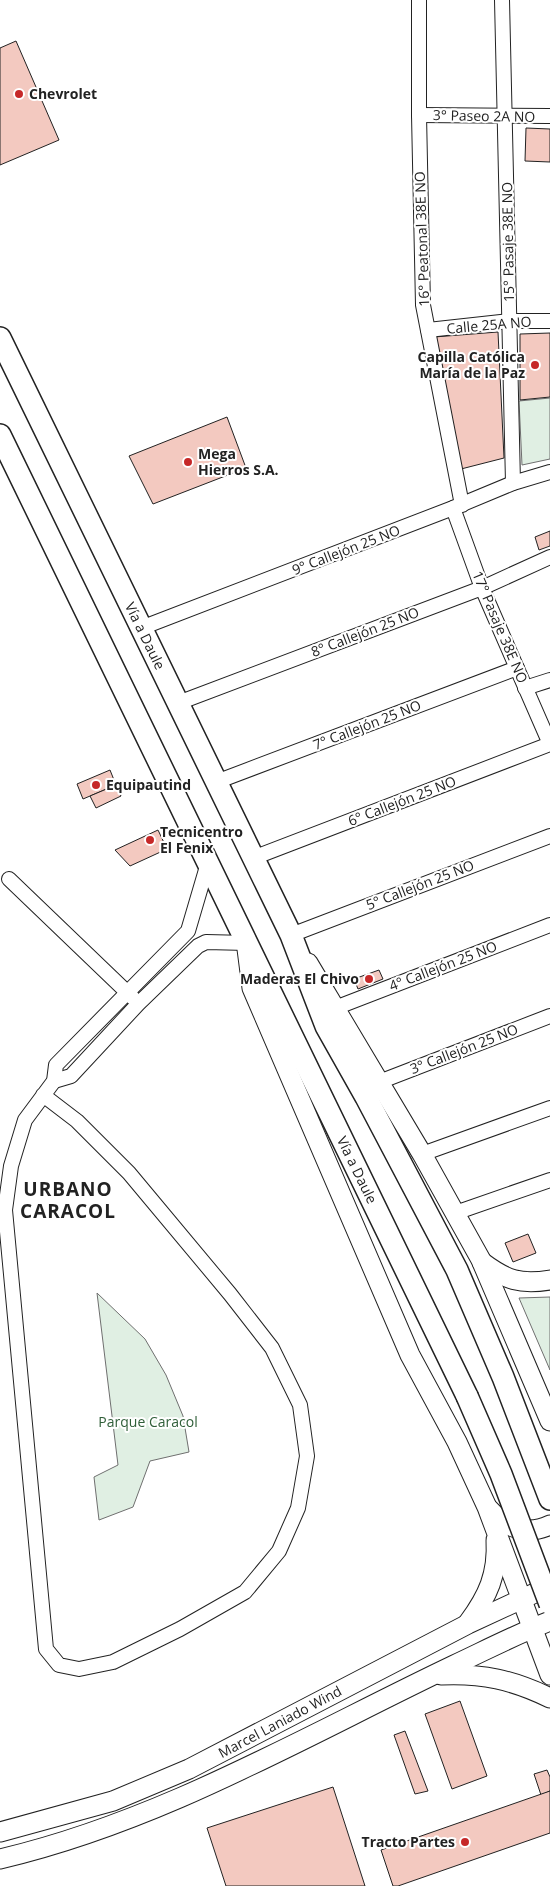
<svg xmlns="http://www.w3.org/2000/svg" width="550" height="1886" viewBox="0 0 550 1886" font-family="'Open Sans',sans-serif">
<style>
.green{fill:#e0efe3;stroke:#6f6f6f}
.building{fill:#f3c9c0;stroke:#222}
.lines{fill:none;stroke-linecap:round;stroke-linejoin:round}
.street-casing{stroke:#222;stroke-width:16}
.secondary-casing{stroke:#222;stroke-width:21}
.primary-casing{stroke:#222;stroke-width:24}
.street{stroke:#fff;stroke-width:14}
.secondary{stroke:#fff;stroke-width:19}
.primary{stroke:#fff;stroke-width:21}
.primary-bridge-casing{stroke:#222;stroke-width:24;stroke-linecap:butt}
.primary-bridge{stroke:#fff;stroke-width:21}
.poi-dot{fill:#c62828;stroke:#fff;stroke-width:2}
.labels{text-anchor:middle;stroke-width:4;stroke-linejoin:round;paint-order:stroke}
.poi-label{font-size:14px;font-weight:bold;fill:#222;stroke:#fff;text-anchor:start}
.street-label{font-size:14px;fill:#222;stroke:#fff}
.park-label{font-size:14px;fill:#2f5e38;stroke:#fff}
.district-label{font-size:19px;font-weight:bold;letter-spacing:1px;fill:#222;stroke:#fff}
</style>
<rect width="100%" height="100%" fill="#fff"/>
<g class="green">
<path d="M550 398V459L522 465 519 401Z"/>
<path d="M97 1293 145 1339 166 1375 183 1416 189 1452 150 1461 133 1507 99 1520 94 1477 118 1465Z"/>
<path d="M550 1297V1370L519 1298Z"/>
</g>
<g class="building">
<path d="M16 41 59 140 0 165V48Z"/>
<path d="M526 128 550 129V162L525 161Z"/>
<path d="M498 332 504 458 461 469 434 337Z"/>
<path d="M550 333V397L520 400V334Z"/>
<path d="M227 417 246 468 153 504 129 456Z"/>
<path d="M550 531V546L539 550 535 537Z"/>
<path d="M110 770 116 785 83 799 77 784Z"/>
<path d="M116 785 121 796 96 808 90 796Z"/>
<path d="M158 830 167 849 130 866 115 850Z"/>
<path d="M379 970 383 979 358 989 354 979Z"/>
<path d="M528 1234 536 1253 513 1262 505 1243Z"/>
<path d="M460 1701 487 1776 452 1789 425 1714Z"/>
<path d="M405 1731 428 1791 415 1794 394 1735Z"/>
<path d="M547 1770 550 1777V1791L541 1795 534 1774Z"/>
<path d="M333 1787 365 1886H226L207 1828Z"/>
<path d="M550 1791V1833L398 1886H393L381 1850Z"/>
</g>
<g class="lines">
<defs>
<g id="street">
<path d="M419 0V115L423 305 462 505"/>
<path d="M502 0 513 483"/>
<path d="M419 115 550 116"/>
<path d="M428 330 510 321H550"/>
<path d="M453 508 482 588 550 744"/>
<path d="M141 628 453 508 513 483 550 472"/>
<path d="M525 688 550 680"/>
<path d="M178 703 482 588 550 557"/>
<path d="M216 782 517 668"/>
<path d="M253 858 550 744"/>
<path d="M9 879 133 998"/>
<path d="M291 935 550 836"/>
<path d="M335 1008 550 925"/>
<path d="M54 1081 71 1076 138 1004 198 946 206 942 247 943"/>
<path d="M379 1082 550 1016"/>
<path d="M43 1095 77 1121 129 1173 230 1294 272 1348 300 1405 307 1456 298 1508 279 1551 245 1592 180 1629 113 1662 79 1669 59 1665 46 1649 5 1210 11 1166 25 1120 54 1081 56 1065 188 931 208 863"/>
<path d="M422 1154 550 1108"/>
<path d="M455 1213 550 1180"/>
</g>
<g id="secondary">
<path d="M247 949 252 988 410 1355 457 1442 487 1507 550 1675"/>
<path d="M308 963 422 1154 481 1260 550 1421"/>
<path d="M482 1262C506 1280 520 1285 550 1280"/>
<path d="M489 1509C505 1528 527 1536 550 1525"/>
<path d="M468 1623C488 1596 498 1574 496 1540"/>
<path d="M441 1675C482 1673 513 1680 550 1698"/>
<path d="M0 1832 113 1801 189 1769 468 1624 550 1586"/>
<path d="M0 1859C162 1821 305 1736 454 1665 486 1650 517 1634 550 1621"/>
</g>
<g id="primary">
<path d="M0 338 291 935 326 1026 366 1097 457 1270 503 1377 550 1499"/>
<path d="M0 435 467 1396"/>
</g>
</defs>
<use href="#street" class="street-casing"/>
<use href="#secondary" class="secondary-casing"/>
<use href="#primary" class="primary-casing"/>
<use href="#street" class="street"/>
<use href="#secondary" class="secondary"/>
<use href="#primary" class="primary"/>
<defs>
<path id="primary-bridge" d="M467 1396 501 1474 550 1604"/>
</defs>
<use href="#primary-bridge" class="primary-bridge-casing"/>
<use href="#primary-bridge" class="primary-bridge"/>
</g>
<g class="poi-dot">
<circle cx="19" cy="94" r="5"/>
<circle cx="535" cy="365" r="5"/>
<circle cx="188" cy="462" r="5"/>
<circle cx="96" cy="785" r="5"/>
<circle cx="150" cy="840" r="5"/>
<circle cx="369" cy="979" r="5"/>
<circle cx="465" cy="1842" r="5"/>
</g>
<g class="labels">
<g class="poi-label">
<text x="29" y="99">Chevrolet</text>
<text x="525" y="362" text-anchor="end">Capilla Católica<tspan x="525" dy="16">María de la Paz</tspan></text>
<text x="198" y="459">Mega<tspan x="198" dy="16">Hierros S.A.</tspan></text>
<text x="106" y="790">Equipautind</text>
<text x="160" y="837">Tecnicentro<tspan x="160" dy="16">El Fenix</tspan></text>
<text x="359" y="984" text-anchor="end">Maderas El Chivo</text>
<text x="455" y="1847" text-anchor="end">Tracto Partes</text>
</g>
<g class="street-label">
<text transform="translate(484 116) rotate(1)" y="5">3° Paseo 2A NO</text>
<text transform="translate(422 239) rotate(-92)" y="5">16° Peatonal 38E NO</text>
<text transform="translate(508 242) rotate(-91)" y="5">15° Pasaje 38E NO</text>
<text transform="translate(489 325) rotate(-5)" y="5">Calle 25A NO</text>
<text transform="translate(346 550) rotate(-21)" y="5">9° Callejón 25 NO</text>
<text transform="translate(500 627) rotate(67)" y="5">17° Pasaje 38E NO</text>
<text transform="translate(365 632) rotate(-21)" y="5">8° Callejón 25 NO</text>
<text transform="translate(145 636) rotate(64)" y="5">Vía a Daule</text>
<text transform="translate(367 725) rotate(-21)" y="5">7° Callejón 25 NO</text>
<text transform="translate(402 801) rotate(-21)" y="5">6° Callejón 25 NO</text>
<text transform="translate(420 885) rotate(-21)" y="5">5° Callejón 25 NO</text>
<text transform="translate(443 966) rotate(-21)" y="5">4° Callejón 25 NO</text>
<text transform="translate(464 1049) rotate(-21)" y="5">3° Callejón 25 NO</text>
<text transform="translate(357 1170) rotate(64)" y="5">Vía a Daule</text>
<text transform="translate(280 1722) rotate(-28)" y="5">Marcel Laniado Wind</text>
</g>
<g class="park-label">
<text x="148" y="1427">Parque Caracol</text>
</g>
<g class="district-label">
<text x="68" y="1196">URBANO<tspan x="68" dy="22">CARACOL</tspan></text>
</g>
</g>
</svg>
